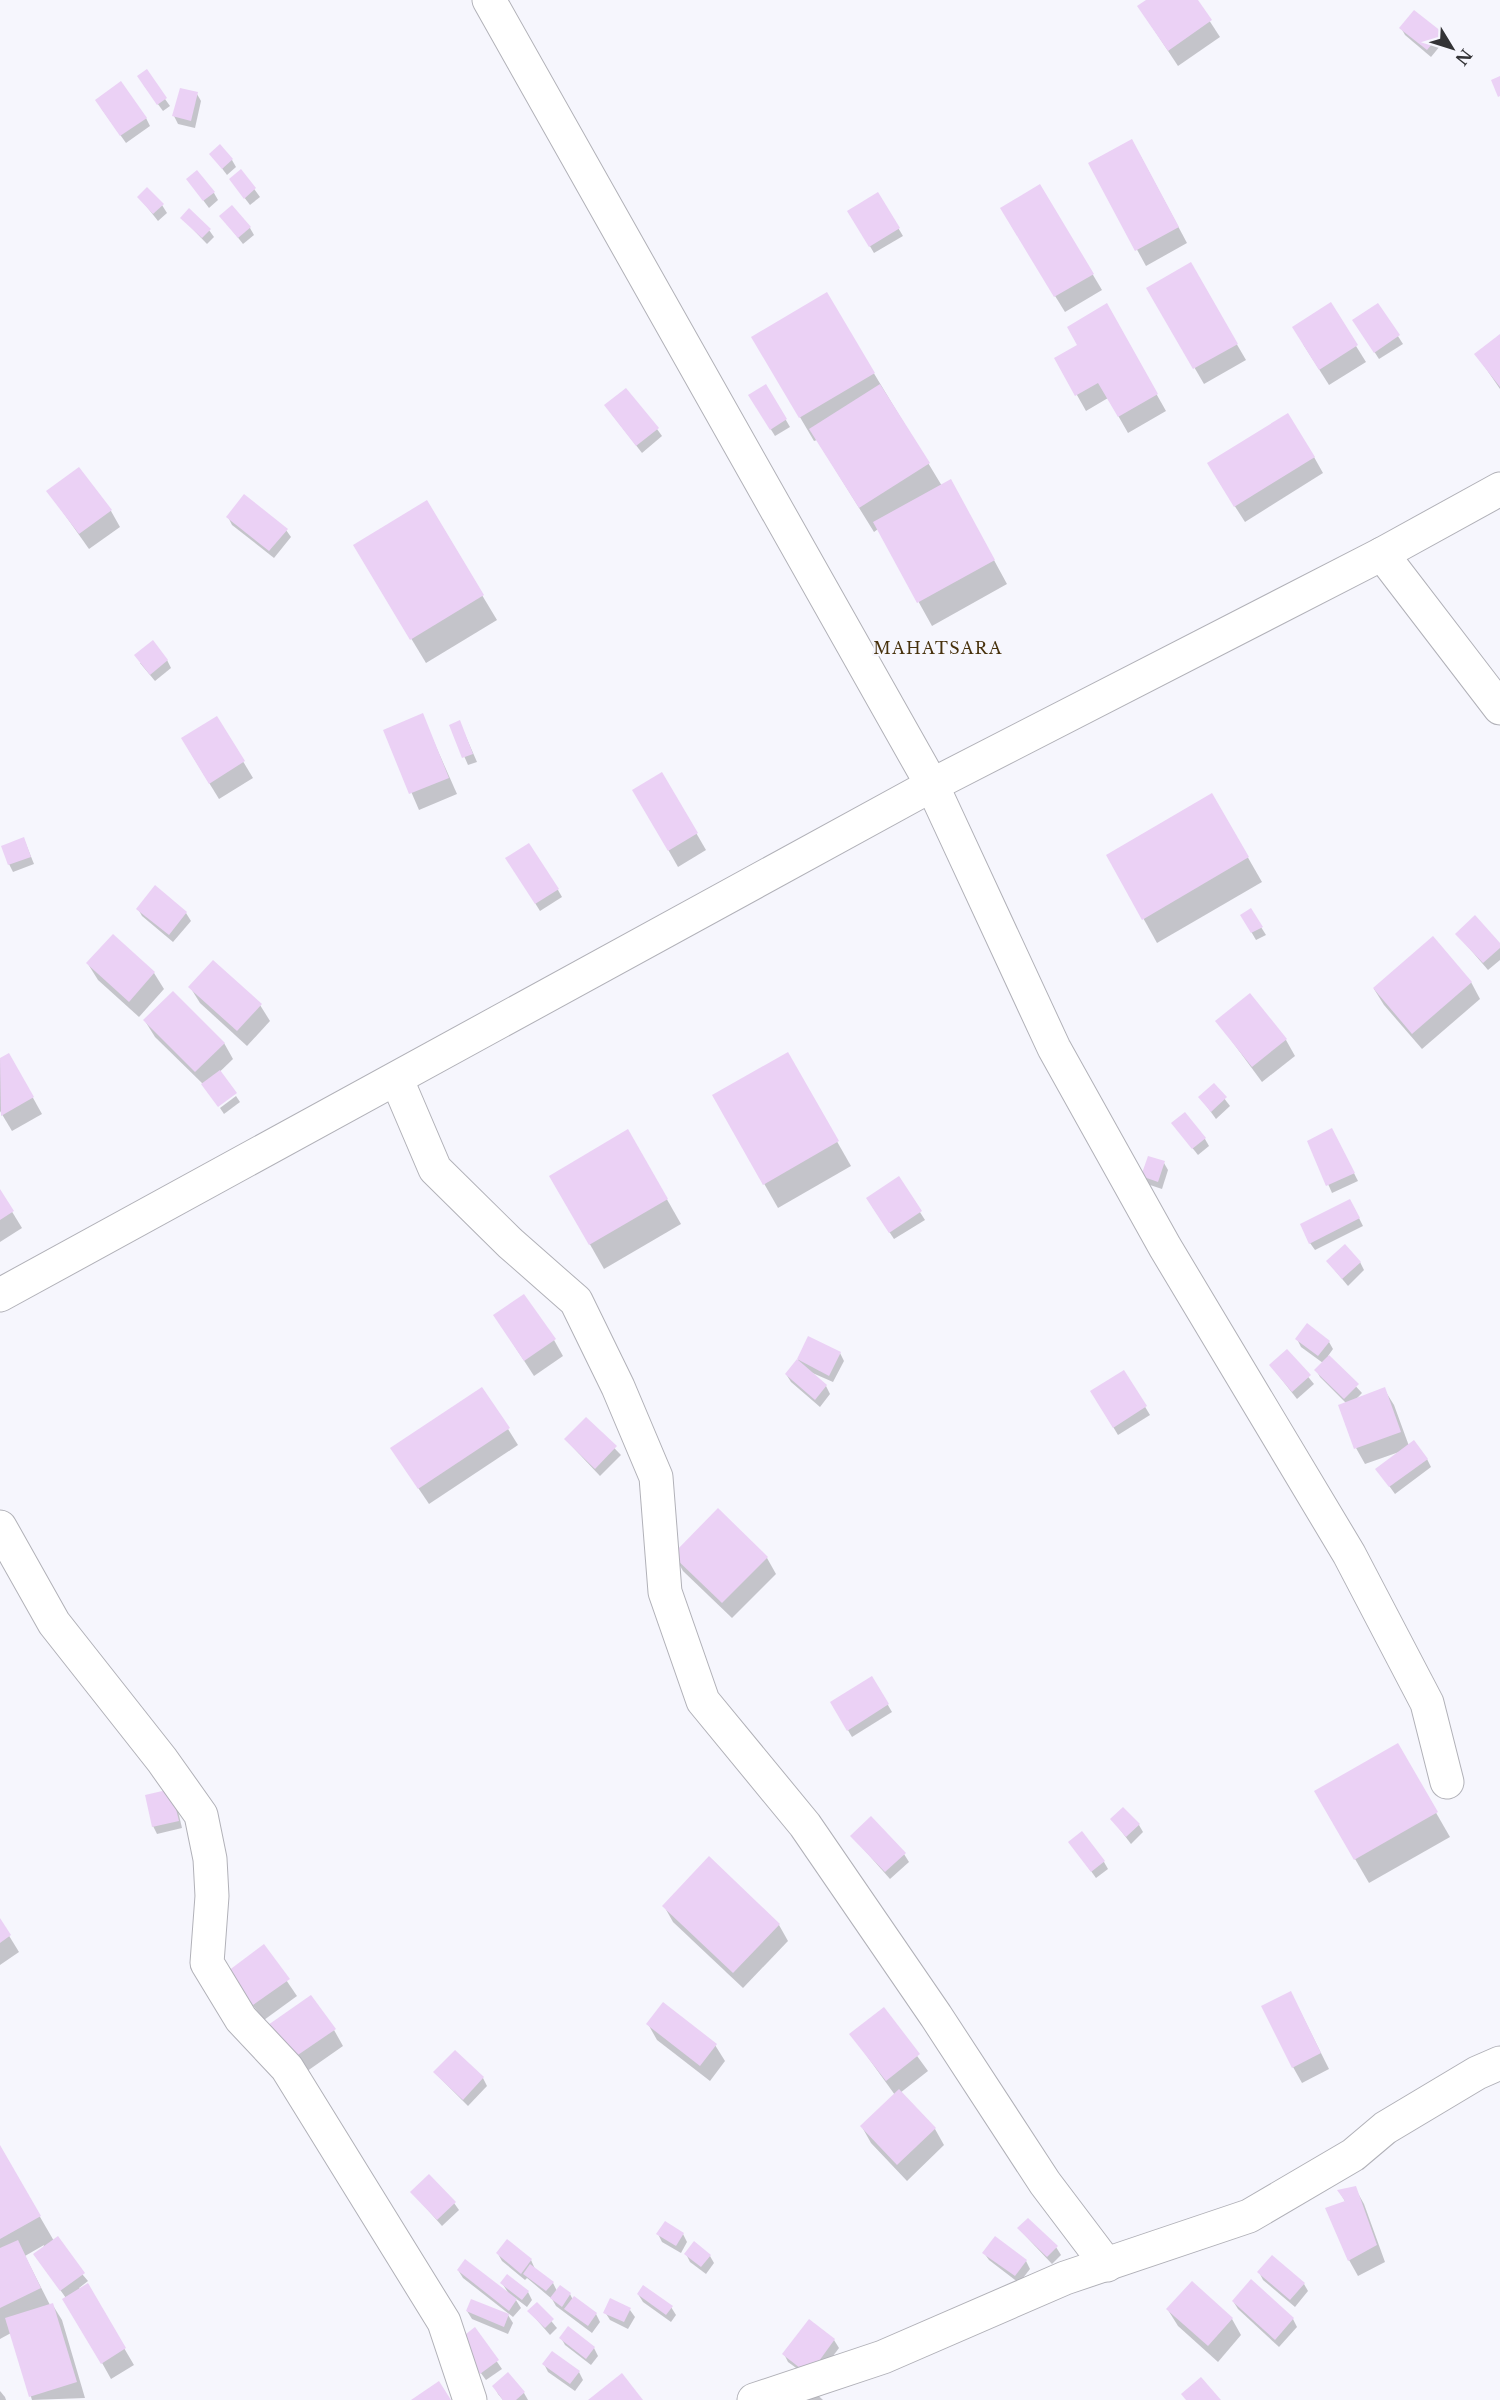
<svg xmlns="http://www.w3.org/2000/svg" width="1500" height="2400" viewBox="0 0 1500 2400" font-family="'Libre Baskerville',serif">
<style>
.shadow{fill:#0003}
.building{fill:#ebd1f5}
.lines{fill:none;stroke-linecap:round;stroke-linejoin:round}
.street-casing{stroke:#b1b1b8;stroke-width:35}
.street{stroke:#fff;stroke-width:33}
.labels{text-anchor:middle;stroke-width:4.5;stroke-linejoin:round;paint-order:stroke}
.neighbourhood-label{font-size:16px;letter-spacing:1.5px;fill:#47310c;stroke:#f6f6fd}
</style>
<rect width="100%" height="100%" fill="#f6f6fd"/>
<g class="shadow">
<path d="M1148 0H1196L1220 37 1178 66 1139 7Z"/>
<path d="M1401 28 1440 33 1445 40 1431 57 1405 35Z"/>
<path d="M143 84 165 99 170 106 163 111Z"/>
<path d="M197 94 201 101 195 128 178 124 174 116Z"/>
<path d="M101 108 146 118 150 126 126 143Z"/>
<path d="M211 154 232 160 236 167 227 175Z"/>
<path d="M1141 157 1187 243 1146 266 1090 164Z"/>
<path d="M241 171 260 197 250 205 231 180Z"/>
<path d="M188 180 214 193 218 200 209 208Z"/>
<path d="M1040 186 1102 290 1065 312 1011 225Z"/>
<path d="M878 194 903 236 874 253 849 211Z"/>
<path d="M139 197 162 205 167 213 158 221Z"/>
<path d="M221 216 250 228 254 235 243 244Z"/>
<path d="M182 218 209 230 214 237 207 244Z"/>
<path d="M1190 264 1246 360 1204 384 1148 288Z"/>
<path d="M826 294 942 486 964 505 1007 584 932 626 878 529 874 532 817 440 814 441 767 361Z"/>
<path d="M1106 305 1166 411 1128 433 1108 398 1086 411 1056 358 1079 346Z"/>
<path d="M1378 305 1403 344 1379 359 1359 328Z"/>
<path d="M1500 336V389L1476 354Z"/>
<path d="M1303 344 1356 346 1366 362 1329 385Z"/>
<path d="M766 386 790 427 775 436 750 396Z"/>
<path d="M611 413 657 429 662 436 642 453Z"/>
<path d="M1314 457 1323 473 1245 522 1218 480Z"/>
<path d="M48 491 111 511 120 527 89 549Z"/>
<path d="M426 502 497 620 426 663 369 569Z"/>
<path d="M228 517 286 530 291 537 274 558 232 525Z"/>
<path d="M167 660 171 668 155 681 140 663Z"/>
<path d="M422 715 457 794 419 810 385 731Z"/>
<path d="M217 718 253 778 219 799 192 755Z"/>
<path d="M451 726 463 730 477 762 468 765Z"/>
<path d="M662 774 706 850 678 867 634 790Z"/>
<path d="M1212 795 1262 882 1157 943 1108 855Z"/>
<path d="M24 839 34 864 13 872 9 864Z"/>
<path d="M507 858 558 890 562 897 540 911Z"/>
<path d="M155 887 186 913 191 921 173 942 142 916 138 909Z"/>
<path d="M1251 911 1266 935 1256 940 1242 916Z"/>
<path d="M1457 934 1500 945V960L1488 970Z"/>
<path d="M113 936 154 973 164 989 139 1017 98 980 88 964Z"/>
<path d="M1471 982 1480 999 1422 1049 1384 1005 1374 989Z"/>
<path d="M190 987 260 1005 270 1021 247 1046 200 1003Z"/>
<path d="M1250 995 1286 1040 1295 1056 1262 1082 1217 1021Z"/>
<path d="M145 1021 224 1043 233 1059 205 1086 155 1037Z"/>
<path d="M787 1054 851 1166 778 1208 714 1096Z"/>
<path d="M9 1055 42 1114 12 1131 0 1111V1060Z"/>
<path d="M1214 1085 1230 1106 1216 1119 1200 1097Z"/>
<path d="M236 1096 240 1102 224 1114 220 1108Z"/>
<path d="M1178 1130 1205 1139 1209 1146 1198 1155Z"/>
<path d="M628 1131 681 1224 604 1269 551 1176Z"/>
<path d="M1336 1138 1358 1181 1332 1193 1309 1141Z"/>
<path d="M1164 1163 1168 1170 1162 1189 1147 1184 1143 1176Z"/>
<path d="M898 1178 925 1220 894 1239 872 1206Z"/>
<path d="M0 1192 22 1228 0 1242Z"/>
<path d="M1354 1208 1363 1226 1315 1250 1310 1243Z"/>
<path d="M1328 1262H1360L1364 1270 1348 1286Z"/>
<path d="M495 1316 554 1340 563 1356 534 1376Z"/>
<path d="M809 1338 840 1353 844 1361 833 1382 808 1371 826 1386 830 1394 820 1407 791 1382 786 1374 798 1360Z"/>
<path d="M1297 1339 1329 1342 1333 1349 1328 1356 1362 1393 1355 1400 1384 1389 1394 1405 1409 1446 1427 1459 1431 1467 1395 1494 1382 1476 1399 1452 1365 1464 1356 1448 1346 1403 1320 1377 1316 1370 1323 1363 1301 1347Z"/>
<path d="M1287 1351 1314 1384 1297 1399 1271 1366Z"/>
<path d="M1124 1372 1150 1415 1118 1435 1092 1392Z"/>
<path d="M586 1419 621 1455 600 1476 566 1440Z"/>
<path d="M508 1429 518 1445 429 1504 402 1464Z"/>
<path d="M674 1555 767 1558 776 1574 732 1618 683 1571Z"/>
<path d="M872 1678 892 1712 852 1737 832 1703Z"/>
<path d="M1397 1745 1450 1837 1369 1883 1316 1792Z"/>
<path d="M175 1798 182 1828 157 1834 153 1826Z"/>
<path d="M1112 1819 1139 1825 1143 1832 1131 1844Z"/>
<path d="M852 1836 904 1854 909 1862 890 1879Z"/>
<path d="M1070 1842 1104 1862 1108 1869 1096 1878Z"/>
<path d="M664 1906 779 1925 788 1941 743 1988 673 1922Z"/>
<path d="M0 1921 19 1952 0 1965Z"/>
<path d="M263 1946 297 1996 264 2020 239 1987Z"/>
<path d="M883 2009 928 2071 900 2093 935 2129 944 2145 907 2181 871 2143 862 2127 895 2095 851 2034Z"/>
<path d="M1299 2009 1329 2069 1302 2083 1293 2067Z"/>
<path d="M648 2024 715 2045 725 2061 710 2081 657 2040Z"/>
<path d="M334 2030 343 2046 303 2074 280 2041Z"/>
<path d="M435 2073 483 2078 487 2086 468 2106Z"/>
<path d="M0 2148 54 2241 88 2281 79 2288 80 2290 87 2285 134 2365 111 2379 66 2298 40 2262 44 2245 25 2256 50 2305 52 2304 62 2320 85 2398 32 2400 11 2333 0 2339Z"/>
<path d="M1355 2188 1364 2204 1385 2262 1358 2276 1349 2260 1346 2203 1339 2191Z"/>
<path d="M412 2192 454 2203 459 2210 442 2226Z"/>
<path d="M1019 2229 1056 2247 1061 2255 1052 2264Z"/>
<path d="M658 2234H683L687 2242 681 2253 662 2242Z"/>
<path d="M507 2241 531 2260 535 2269 553 2283 557 2291 570 2294 573 2300 596 2314 600 2322 592 2333 556 2306 552 2299 527 2278 525 2280 502 2261 498 2254Z"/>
<path d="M984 2253 1026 2261 1030 2269 1019 2283 989 2260Z"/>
<path d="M686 2254 710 2256 714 2263 706 2274 690 2262Z"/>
<path d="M458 2270 509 2294 502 2283 528 2292 532 2300 527 2307 514 2297 521 2308 513 2317 463 2278Z"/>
<path d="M1259 2272 1304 2284 1308 2291 1295 2307 1263 2280Z"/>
<path d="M1192 2283 1232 2319 1241 2335 1218 2362 1178 2326 1168 2310Z"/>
<path d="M638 2294 671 2307 676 2315 671 2322 643 2302Z"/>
<path d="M1233 2301 1293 2319 1297 2327 1279 2347 1238 2309Z"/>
<path d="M537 2304 557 2328 550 2335 529 2311Z"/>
<path d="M630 2310 635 2317 628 2329 610 2320 605 2312Z"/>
<path d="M467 2311 508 2315 513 2323 508 2334 472 2319Z"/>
<path d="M809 2321 834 2340 839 2348 814 2381 788 2362 784 2354Z"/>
<path d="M475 2330 502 2369 486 2380 463 2349Z"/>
<path d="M561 2338 594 2348 598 2356 591 2365 565 2345Z"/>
<path d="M544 2364 579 2372 583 2380 575 2391 548 2372Z"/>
<path d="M508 2374 524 2393 528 2400H503L498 2394 494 2386Z"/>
<path d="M811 2389 823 2400H801Z"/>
<path d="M0 2391 5 2397 6 2400H0Z"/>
</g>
<g class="building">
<path d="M1146 0H1198L1212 20 1168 51 1137 6Z"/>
<path d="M1414 10 1442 32 1427 50 1399 28Z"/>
<path d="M147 69 167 98 157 105 137 76Z"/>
<path d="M1500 76V96L1498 97 1491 80Z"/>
<path d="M121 81 147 118 120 136 95 100Z"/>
<path d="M180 88 198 92 191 121 172 116Z"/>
<path d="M1132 139 1179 227 1135 251 1088 163Z"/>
<path d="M220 144 233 159 222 169 209 154Z"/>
<path d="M241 169 256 188 244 199 229 179Z"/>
<path d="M197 170 215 192 203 201 186 179Z"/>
<path d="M1040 184 1094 274 1054 297 1000 208Z"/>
<path d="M147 187 164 204 153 214 137 197Z"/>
<path d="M878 192 900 228 869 247 847 211Z"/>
<path d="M232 205 251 227 238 238 219 216Z"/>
<path d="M189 208 211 229 202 238 180 218Z"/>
<path d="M1191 262 1238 344 1193 369 1146 288Z"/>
<path d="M827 292 875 373 799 418 751 337Z"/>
<path d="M1331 302 1358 345 1319 370 1292 327Z"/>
<path d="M1107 303 1158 394 1118 417 1098 383 1075 396 1054 358 1077 345 1067 327Z"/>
<path d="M1378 303 1400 335 1374 353 1352 320Z"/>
<path d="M1500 334V387L1474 354Z"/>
<path d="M766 384 787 419 770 430 748 395Z"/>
<path d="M880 384 930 463 859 508 809 429Z"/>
<path d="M626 388 659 428 636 446 604 405Z"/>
<path d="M1288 413 1315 457 1234 507 1207 463Z"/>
<path d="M79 467 112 510 79 534 46 491Z"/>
<path d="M951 479 995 560 917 603 873 522Z"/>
<path d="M244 494 288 529 269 551 226 517Z"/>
<path d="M427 500 484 595 410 640 353 545Z"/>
<path d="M153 640 168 660 150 675 134 655Z"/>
<path d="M423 713 449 778 409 794 383 730Z"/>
<path d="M217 716 245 761 209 784 181 738Z"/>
<path d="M460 720 473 754 462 758 449 725Z"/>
<path d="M662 772 698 833 668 851 632 790Z"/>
<path d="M1212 793 1249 857 1142 920 1106 855Z"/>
<path d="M24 837 31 857 8 865 1 846Z"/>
<path d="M529 843 559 889 535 904 505 858Z"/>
<path d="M155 885 187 912 169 935 136 909Z"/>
<path d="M1251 908 1263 927 1251 933 1240 915Z"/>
<path d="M1475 915 1500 943V948L1483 963 1455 934Z"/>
<path d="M113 934 155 972 129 1002 86 963Z"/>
<path d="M1433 936 1472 982 1412 1034 1373 988Z"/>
<path d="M213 960 262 1004 237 1031 188 987Z"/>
<path d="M173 991 225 1043 195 1072 143 1020Z"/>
<path d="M1250 993 1287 1039 1252 1067 1215 1021Z"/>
<path d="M788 1052 839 1141 763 1185 712 1095Z"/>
<path d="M9 1053 34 1097 1 1116 0 1058Z"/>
<path d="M220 1070 237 1093 218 1107 201 1084Z"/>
<path d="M1214 1083 1227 1097 1211 1112 1198 1097Z"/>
<path d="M1185 1112 1206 1138 1192 1149 1171 1123Z"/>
<path d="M1332 1128 1355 1173 1326 1186 1307 1141Z"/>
<path d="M628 1129 668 1199 589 1245 549 1176Z"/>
<path d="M1148 1156 1165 1161 1158 1182 1141 1176Z"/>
<path d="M899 1176 922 1211 889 1233 866 1198Z"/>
<path d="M0 1189 14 1211 0 1220Z"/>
<path d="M1350 1199 1360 1218 1309 1244 1300 1224Z"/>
<path d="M1345 1244 1361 1262 1342 1279 1326 1261Z"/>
<path d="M524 1294 556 1339 524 1361 493 1315Z"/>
<path d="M1307 1323 1330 1341 1318 1356 1295 1339Z"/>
<path d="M808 1336 841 1352 829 1376 797 1359Z"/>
<path d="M1287 1349 1311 1375 1292 1392 1269 1365Z"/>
<path d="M1329 1355 1359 1384 1344 1399 1314 1370Z"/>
<path d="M797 1359 827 1385 815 1400 785 1374Z"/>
<path d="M1124 1370 1147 1406 1113 1428 1090 1391Z"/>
<path d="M482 1387 510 1428 418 1489 390 1448Z"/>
<path d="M1385 1387 1401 1432 1354 1449 1338 1405Z"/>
<path d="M586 1417 617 1446 595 1469 564 1439Z"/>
<path d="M1414 1440 1428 1459 1389 1487 1375 1469Z"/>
<path d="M718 1508 768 1557 722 1603 672 1555Z"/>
<path d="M872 1676 889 1704 847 1731 830 1702Z"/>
<path d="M1398 1743 1438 1812 1354 1860 1314 1791Z"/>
<path d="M171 1789 179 1821 152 1827 145 1795Z"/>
<path d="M1123 1807 1140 1824 1126 1837 1110 1819Z"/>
<path d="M871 1816 906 1853 885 1872 850 1836Z"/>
<path d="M1082 1831 1105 1861 1091 1872 1068 1842Z"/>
<path d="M709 1856 780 1924 733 1973 662 1906Z"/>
<path d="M0 1918 11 1935 0 1943Z"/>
<path d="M264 1944 290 1979 253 2005 228 1971Z"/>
<path d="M1291 1991 1321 2053 1292 2068 1261 2006Z"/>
<path d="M311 1995 336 2029 292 2059 268 2025Z"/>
<path d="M663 2002 717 2044 700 2066 646 2024Z"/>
<path d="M884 2007 920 2054 886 2081 849 2034Z"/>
<path d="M455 2050 484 2077 463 2100 433 2072Z"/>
<path d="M899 2089 936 2128 897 2165 860 2126Z"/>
<path d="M0 2145 41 2216 0 2239Z"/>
<path d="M429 2174 456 2202 437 2220 410 2192Z"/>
<path d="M1356 2186 1377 2245 1348 2261 1325 2208 1345 2201 1337 2190Z"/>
<path d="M1028 2218 1058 2246 1047 2257 1017 2228Z"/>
<path d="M665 2221 684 2233 676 2246 656 2234Z"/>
<path d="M58 2236 85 2273 60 2291 33 2254Z"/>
<path d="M995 2236 1027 2260 1015 2276 982 2253Z"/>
<path d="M507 2239 532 2259 521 2274 496 2253Z"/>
<path d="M18 2240 41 2288 0 2308V2248Z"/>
<path d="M694 2241 711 2255 701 2267 684 2254Z"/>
<path d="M1272 2255 1305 2283 1290 2300 1257 2272Z"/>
<path d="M465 2259 517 2299 509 2311 457 2270Z"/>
<path d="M530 2264 554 2282 546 2291 523 2274Z"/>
<path d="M507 2274 529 2291 522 2300 500 2283Z"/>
<path d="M1251 2279 1294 2318 1275 2340 1232 2301Z"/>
<path d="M1192 2281 1233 2318 1208 2346 1166 2309Z"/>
<path d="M88 2283 126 2348 101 2364 62 2299Z"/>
<path d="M560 2285 571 2293 562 2307 550 2298Z"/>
<path d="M643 2285 673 2306 666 2315 637 2294Z"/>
<path d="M574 2296 597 2313 588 2326 564 2309Z"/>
<path d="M610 2298 631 2308 624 2322 603 2313Z"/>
<path d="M471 2299 509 2314 504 2327 466 2311Z"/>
<path d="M537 2302 554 2319 545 2328 527 2311Z"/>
<path d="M53 2303 77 2382 29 2397 5 2318Z"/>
<path d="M809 2319 835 2339 809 2375 782 2354Z"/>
<path d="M568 2326 595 2347 586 2359 559 2338Z"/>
<path d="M475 2327 499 2360 480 2374 457 2341Z"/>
<path d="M552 2351 580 2371 570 2384 542 2364Z"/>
<path d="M508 2372 525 2392 516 2400H503L492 2386Z"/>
<path d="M622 2373 643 2400H588Z"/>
<path d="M1201 2377 1221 2400H1186L1181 2394Z"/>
<path d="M439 2381 451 2400H411Z"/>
</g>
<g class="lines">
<defs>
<g id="street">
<path d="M489 0 932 785 1054 1048 1165 1247 1349 1554 1427 1703 1447 1782"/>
<path d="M1382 554 1500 708"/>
<path d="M397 1080 435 1169 510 1243 576 1301 618 1387 656 1477 665 1592 703 1701 805 1825 936 2016 1045 2183 1107 2265"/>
<path d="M0 1295 932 785 1382 554 1500 489"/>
<path d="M0 1527 54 1623 162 1760 201 1815 210 1859 212 1896 207 1963 241 2019 287 2068 444 2322 470 2400"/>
<path d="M754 2400 883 2357 1065 2278 1249 2216 1353 2155 1385 2128 1477 2073 1500 2063"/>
</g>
</defs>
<use href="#street" class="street-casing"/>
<use href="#street" class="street"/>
</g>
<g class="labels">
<g class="neighbourhood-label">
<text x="938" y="654">MAHATSARA</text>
</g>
</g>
<g transform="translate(1452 48) rotate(128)" stroke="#f6f6fd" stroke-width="4.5" paint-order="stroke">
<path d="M0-4.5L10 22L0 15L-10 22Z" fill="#333336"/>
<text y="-9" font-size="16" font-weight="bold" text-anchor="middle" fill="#333336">N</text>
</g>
</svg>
